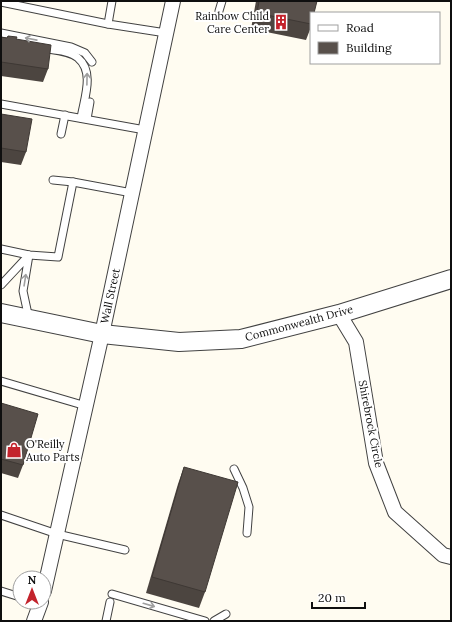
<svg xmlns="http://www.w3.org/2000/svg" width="452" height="622" viewBox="0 0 452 622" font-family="Lora,serif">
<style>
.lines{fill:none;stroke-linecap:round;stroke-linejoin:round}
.service-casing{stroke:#424242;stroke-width:9}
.minor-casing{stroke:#424242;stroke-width:16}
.tertiary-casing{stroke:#424242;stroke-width:20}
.service{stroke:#fff;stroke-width:7}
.minor{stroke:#fff;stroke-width:14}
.tertiary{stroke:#fff;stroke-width:18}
.wall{fill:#4c4540}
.building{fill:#58504b;stroke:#3e3834}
.oneway{stroke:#9f9f9f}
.labels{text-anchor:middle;stroke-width:4;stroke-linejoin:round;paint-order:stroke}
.poi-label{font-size:11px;fill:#0f0f0f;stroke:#fff;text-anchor:end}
.street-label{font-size:11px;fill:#0f0f0f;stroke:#fff}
</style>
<rect width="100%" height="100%" fill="#fffcf1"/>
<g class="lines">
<defs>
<g id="service">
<path d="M112 1 108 24 166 33"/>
<path d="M1 2 108 24"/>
<path d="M219 11 222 1"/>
<path d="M1 33 71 47 85 53 92 62"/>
<path d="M41 48C52 50 69 50 78 58 95 72 84 99 81 118"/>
<path d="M1 104 145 130"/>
<path d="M87 119 90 102"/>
<path d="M61 134 65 115"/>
<path d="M53 180 73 182 132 193"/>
<path d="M1 249 29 255 58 257 73 182"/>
<path d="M1 285 29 255 23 291 29 319"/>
<path d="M1 381 86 406"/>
<path d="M234 469 243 488 249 507 247 533"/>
<path d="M1 515 57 534 125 550"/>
<path d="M1 591 20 597"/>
<path d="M112 594 205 621"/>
<path d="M106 621 110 602"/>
<path d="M214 621 226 614"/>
</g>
<g id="minor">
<path d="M339 314 356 342 376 463 395 512 443 555 451 557"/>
<path d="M44 591 102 334 173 1"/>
<path d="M34 621 41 602"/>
</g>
<path id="tertiary" d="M1 313 102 334 179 342 241 339 339 314 451 279"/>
</defs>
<use href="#service" class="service-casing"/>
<use href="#minor" class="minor-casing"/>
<use href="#tertiary" class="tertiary-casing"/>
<use href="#service" class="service"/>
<use href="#minor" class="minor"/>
<use href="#tertiary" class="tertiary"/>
</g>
<g class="wall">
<path d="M256 1H317L311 13V27L306 40 251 29Z"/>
<path d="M8 36 16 39 48 69 43 82 1 76V37L7 38Z"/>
<path d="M1 114 26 152 21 165 1 162Z"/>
<path d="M1 403 23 465 18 478 1 473Z"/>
<path d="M184 467 205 592 199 608 146 593 178 484Z"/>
</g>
<g class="building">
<path d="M259 1H317L314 13H311V24L257 13Z"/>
<path d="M8 36 17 37 16 39 51 45 48 69 1 62V37L7 38Z"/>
<path d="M1 114 32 119 26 152 1 148Z"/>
<path d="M1 403 38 414 23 465 1 459Z"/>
<path d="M184 467 238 482 205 592 152 577Z"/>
</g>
<defs><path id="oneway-shaft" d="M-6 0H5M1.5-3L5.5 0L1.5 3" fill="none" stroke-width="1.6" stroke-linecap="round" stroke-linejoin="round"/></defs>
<g class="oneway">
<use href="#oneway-shaft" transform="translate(31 39) rotate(-169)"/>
<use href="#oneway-shaft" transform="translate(87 79) rotate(-89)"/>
<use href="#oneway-shaft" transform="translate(25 280) rotate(-81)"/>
<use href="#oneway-shaft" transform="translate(149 605) rotate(16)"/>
</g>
<defs>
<symbol id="building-bare" viewBox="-9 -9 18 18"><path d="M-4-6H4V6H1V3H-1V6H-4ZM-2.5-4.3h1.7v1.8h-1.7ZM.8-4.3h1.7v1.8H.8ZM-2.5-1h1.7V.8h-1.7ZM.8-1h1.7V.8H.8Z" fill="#c3232c" stroke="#fff" stroke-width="2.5" paint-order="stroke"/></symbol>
<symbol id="shop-bare" viewBox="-9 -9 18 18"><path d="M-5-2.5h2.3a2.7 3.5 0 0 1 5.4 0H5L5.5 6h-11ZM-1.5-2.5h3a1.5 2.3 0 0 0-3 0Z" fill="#c3232c" stroke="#fff" stroke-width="2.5" paint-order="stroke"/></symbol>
</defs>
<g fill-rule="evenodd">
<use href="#building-bare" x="270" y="11" width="22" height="22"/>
<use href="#shop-bare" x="3" y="439" width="22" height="22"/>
</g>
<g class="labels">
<g class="poi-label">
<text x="269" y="20">Rainbow Child<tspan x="269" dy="13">Care Center</tspan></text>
<text x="26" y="448" text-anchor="start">O'Reilly<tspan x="26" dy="13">Auto Parts</tspan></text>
</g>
<g class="street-label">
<text transform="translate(110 296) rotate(-78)" y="4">Wall Street</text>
<text transform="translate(299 323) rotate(-15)" y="4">Commonwealth Drive</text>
<text transform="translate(371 424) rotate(79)" y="4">Shirebrock Circle</text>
</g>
</g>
<rect width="452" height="622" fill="none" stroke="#0f0f0f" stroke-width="4"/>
<rect x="310" y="12" width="130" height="52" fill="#ffffff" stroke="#9f9f9f"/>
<rect x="318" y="25" width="20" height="6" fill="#ffffff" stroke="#9f9f9f"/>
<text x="346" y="32" font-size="12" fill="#0f0f0f">Road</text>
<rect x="318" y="42" width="20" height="12" fill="#58504b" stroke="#9f9f9f"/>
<text x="346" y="52" font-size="12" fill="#0f0f0f">Building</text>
<g transform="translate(32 590)"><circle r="19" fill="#ffffff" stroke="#9f9f9f"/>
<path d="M0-3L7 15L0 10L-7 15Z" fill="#c3232c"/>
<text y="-6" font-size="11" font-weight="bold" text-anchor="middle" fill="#0f0f0f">N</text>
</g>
<path d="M312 602v6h53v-6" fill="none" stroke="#0f0f0f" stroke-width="2"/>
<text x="318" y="602" font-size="12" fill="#0f0f0f" stroke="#ffffff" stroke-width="3" paint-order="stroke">20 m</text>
</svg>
